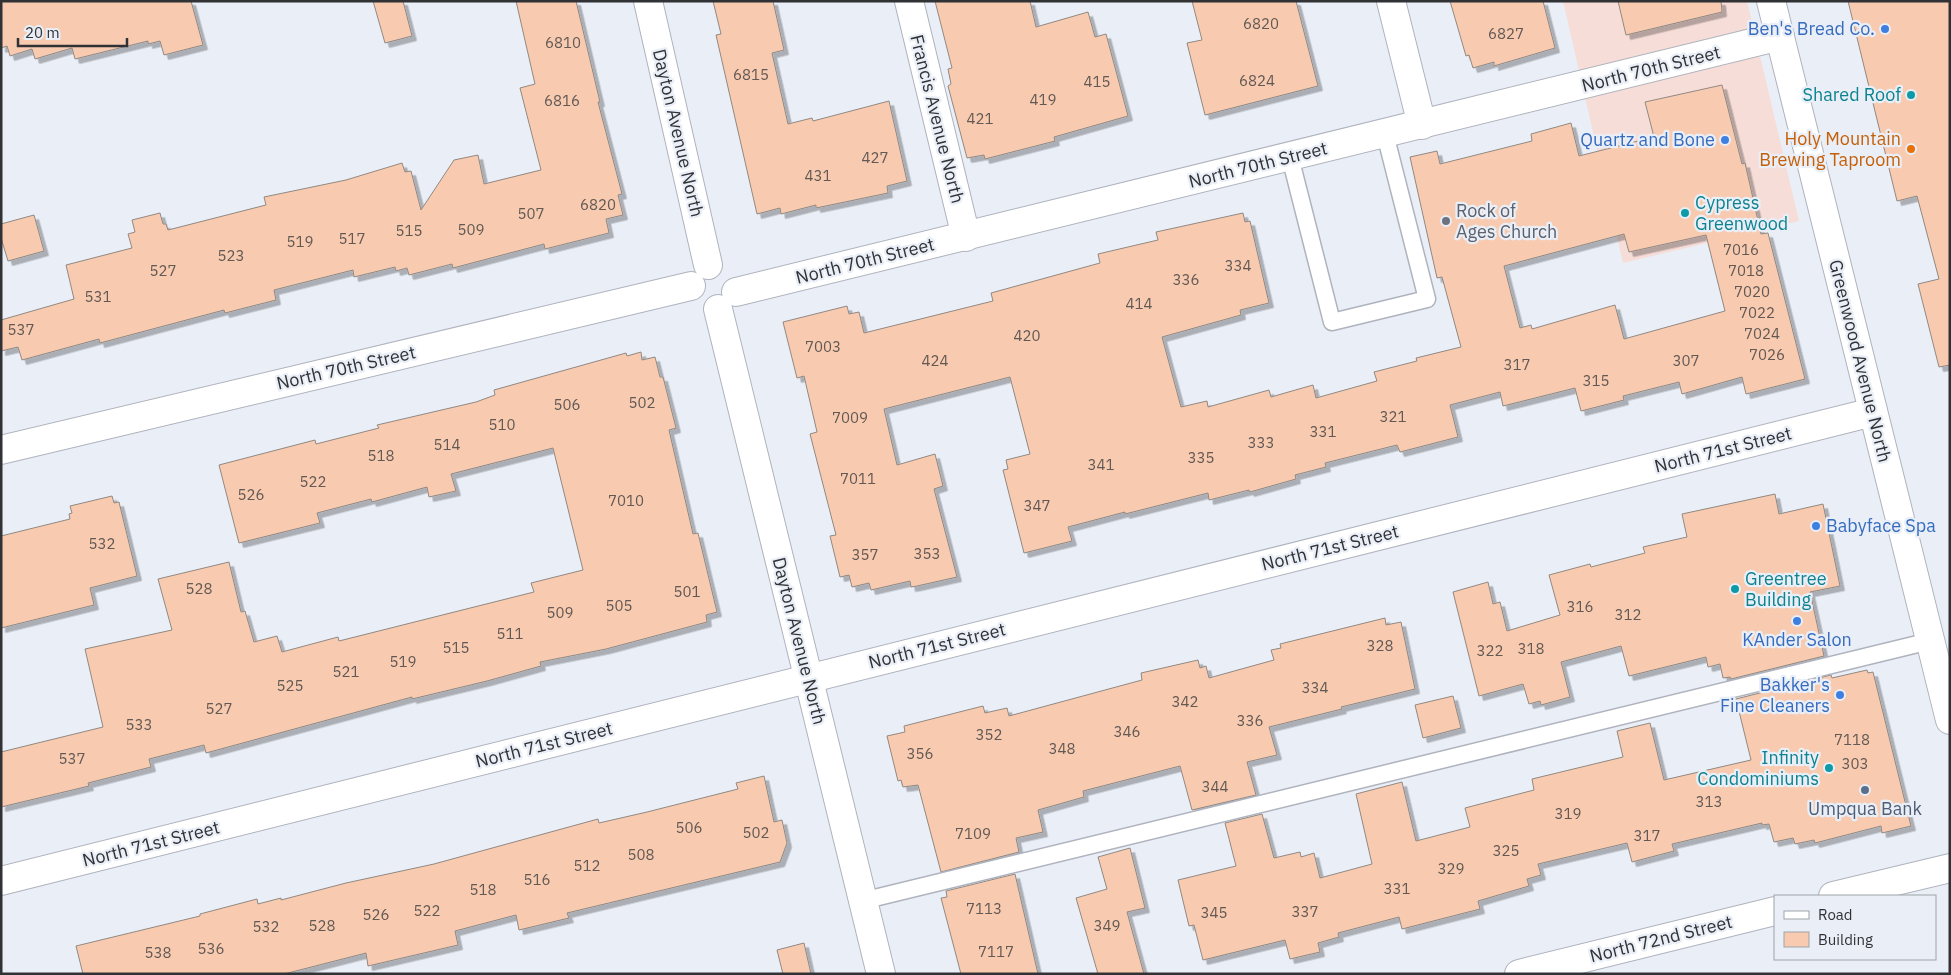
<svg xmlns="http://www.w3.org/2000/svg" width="1951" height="975" viewBox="0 0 1951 975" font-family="'IBM Plex Sans',sans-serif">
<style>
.commercial{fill:#f7ddd8}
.building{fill:#f8cbb0;stroke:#918882;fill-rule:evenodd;filter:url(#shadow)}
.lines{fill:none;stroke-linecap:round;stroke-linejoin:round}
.lane-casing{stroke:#afb3bd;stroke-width:19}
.street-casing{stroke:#afb3bd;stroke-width:30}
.secondary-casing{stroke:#afb3bd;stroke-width:30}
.lane{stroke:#fff;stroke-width:16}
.street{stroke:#fff;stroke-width:28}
.secondary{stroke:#fff;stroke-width:28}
.shop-dot{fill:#3f7fe0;stroke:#e9eef7;stroke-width:2}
.culture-dot{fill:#0f9aa8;stroke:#e9eef7;stroke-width:2}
.food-dot{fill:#e8710a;stroke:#e9eef7;stroke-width:2}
.worship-dot{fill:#6b7280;stroke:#e9eef7;stroke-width:2}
.service-dot{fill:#5c6f8a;stroke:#e9eef7;stroke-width:2}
.labels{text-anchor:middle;stroke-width:4.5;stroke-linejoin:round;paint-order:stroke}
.number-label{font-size:15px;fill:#625854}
.shop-label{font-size:18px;fill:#366cbe;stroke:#e9eef7;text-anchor:end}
.street-label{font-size:18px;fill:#303235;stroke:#e9eef7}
.culture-label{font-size:18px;fill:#0d838f;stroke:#e9eef7;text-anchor:end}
.food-label{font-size:18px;fill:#c56008;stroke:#e9eef7;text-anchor:end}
.worship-label{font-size:18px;fill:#5b616d;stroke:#e9eef7;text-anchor:start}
.service-label{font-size:18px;fill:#4e5e75;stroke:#e9eef7}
</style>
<defs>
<filter id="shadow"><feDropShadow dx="4.5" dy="4.5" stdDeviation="0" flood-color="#0004"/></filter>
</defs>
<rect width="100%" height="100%" fill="#e9eef7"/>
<path class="commercial" d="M1563 1H1747L1799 221 1623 263Z"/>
<g class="building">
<path d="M1 1H191L203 45 164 55 160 41 148 44V41L75 59 72 48 35 59 32 49 10 56 7 46 1 48Z"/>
<path d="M373 1H403L412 36 385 43Z"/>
<path d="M516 1H576L600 102H598L622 194 618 195 623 215 606 219 609 233 545 249 544 244 453 268 452 264 409 275 407 268 396 271 395 267 354 277 353 270 274 290 276 300 225 313 224 310 100 343 99 339 22 360 18 347 1 351V320L74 299 66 265 132 248 128 234 135 232 132 220 160 213 163 224H166L168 230 266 205 264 197 346 180 402 163 405 172 411 171 421 210 454 160 478 155 484 184 541 170 520 88 535 84Z"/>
<path d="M713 1H773L784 50 772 53 788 124 812 118 813 121 889 101 907 181 887 186 888 193 816 208V205L781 214 780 208 757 214 716 35 721 34Z"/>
<path d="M935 1H1030L1036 27 1088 12 1095 37 1106 34 1128 116 1054 137 1055 141 985 159 984 155 967 158 948 86 951 84 948 69 952 68Z"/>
<path d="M1192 1H1296L1318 86 1205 115 1187 43 1202 40Z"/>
<path d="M1450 1H1543L1555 48 1494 66V62L1473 68 1469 55 1466 56Z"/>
<path d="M1618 1H1721L1722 12 1626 35Z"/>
<path d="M1848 1H1950V365L1939 367 1918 284 1939 279 1917 196 1897 201Z"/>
<path d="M1722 85 1742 164 1745 163 1761 234 1768 233 1805 379 1746 394 1742 377 1682 394 1679 382 1623 396 1624 400 1581 411 1575 388 1503 406 1500 392 1450 405 1458 437 1400 452 1397 445 1325 463 1326 467 1295 475 1296 479 1250 492 1249 490 1209 500 1208 493 1125 514V512L1068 527 1072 541 1024 553 1003 470 1008 469 1006 460 1030 454 1010 377 884 409 897 465 935 454 943 486 934 489 957 577 917 586 911 587 910 581 871 590 869 583 852 587 849 575 840 577 830 536 836 535 810 434 817 432 804 376 797 378 783 322 847 306 849 314 859 312 864 333 993 301 991 293 1100 263 1098 254 1158 240 1156 232 1243 213 1245 222 1250 221 1269 303 1240 310 1241 315 1162 337 1181 407 1207 401 1208 407 1269 390 1271 397 1313 385 1316 398 1377 381 1374 372 1417 361 1416 358 1461 347 1442 277 1437 278 1410 157 1437 151 1440 164 1532 141 1531 134 1571 123 1579 156 1654 137 1645 102ZM1624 234 1629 252 1706 235 1725 311 1624 339 1615 305 1532 329 1531 325 1520 328 1504 266Z"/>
<path d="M34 215 44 251 8 261 1 238V224Z"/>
<path d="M641 352 642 360 655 357 660 377H663L676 428 669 430 693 534 698 533 717 612 706 615 707 622 606 649 540 662 541 666 487 681 412 699V697L206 753 204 745 149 759 151 767 88 783 89 786 1 807V752L103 727 85 649 172 630 158 579 229 562 241 612 245 611 254 642 277 636 282 652 338 637 339 641 534 592 531 583 583 570 553 448 451 474 456 491 429 497 427 487 372 502 371 499 317 513 320 523 239 543 219 465 315 440 316 444 379 428 377 425 476 402 495 395 494 390 626 353 627 356Z"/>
<path d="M1775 494 1779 514 1823 504 1840 586 1810 592 1824 656 1731 679 1730 677 1723 678 1720 664 1708 667 1706 657 1629 676 1621 646 1561 662 1570 697 1541 705 1540 701 1529 704 1523 684 1479 696 1453 592 1488 582 1493 604 1500 602 1507 631 1560 615 1549 575 1590 564 1591 567 1645 553 1643 547 1687 537 1682 514Z"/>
<path d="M112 496 114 503 119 502 137 576 90 588 94 605 1 628V536L70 519 69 514 72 513 70 506Z"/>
<path d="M1385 618 1386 625 1401 622 1415 689 1341 707 1342 709 1269 727 1277 755 1247 762 1256 795 1192 810 1180 766 1083 791 1084 797 1038 810 1043 832 1016 838 1019 852 941 872 918 785 903 787 901 780 898 781 887 736 905 732 904 726 983 706 985 713 1007 708 1009 716 1142 680 1141 673 1198 660 1200 668 1206 666 1209 678 1274 660 1271 650 1281 648 1280 644Z"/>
<path d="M1867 670 1868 673 1873 672 1911 826 1882 833 1881 826 1815 843 1814 840 1795 844 1793 838 1774 842 1769 824 1762 825V823L1672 844 1674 851 1632 862 1627 843 1538 864 1541 875 1527 879 1529 886 1478 901 1480 909 1402 929 1399 917 1338 933 1339 937 1318 943 1320 952 1290 959 1285 940 1203 960 1194 925 1189 926 1178 880 1236 866 1225 823 1262 814 1274 858 1300 852 1301 857 1314 853 1320 878 1372 864 1356 794 1402 782 1416 841 1470 827 1465 808 1534 790 1532 779 1623 757 1617 731 1650 723 1664 780 1751 760 1736 699 1831 675 1832 678Z"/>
<path d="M1453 696 1461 728 1423 738 1415 705Z"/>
<path d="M764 776 774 822 782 820 787 843 780 862 567 913 569 918 519 930 516 915 455 931 458 945 368 966 366 953 284 974H83L76 946 200 916V914L257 899 258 904 281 898V900L346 883 434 864 598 819 599 823 647 812 738 789 736 783Z"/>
<path d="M1130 848 1145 908 1127 912 1144 974H1098L1076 898 1107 889 1098 857Z"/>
<path d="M1015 874 1038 974H961L941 898 947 897 946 891Z"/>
<path d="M804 943 811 974H783L777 950Z"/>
</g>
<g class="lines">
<defs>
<g id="lane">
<path d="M1290 157 1332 322 1427 299 1385 134"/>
<path d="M862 901 1930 641"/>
</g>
<g id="street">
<path d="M648 1 708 265"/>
<path d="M909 1 966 237"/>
<path d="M1391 1 1422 125"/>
<path d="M736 292 1780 36"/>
<path d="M718 309 881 974"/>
<path d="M1 450 691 286"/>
<path d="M1 881 1873 412"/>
<path d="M1833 896 1950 868"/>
<path d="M1519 974 1775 911"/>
</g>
<path id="secondary" d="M1771 1 1950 720"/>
</defs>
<use href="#lane" class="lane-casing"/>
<use href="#street" class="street-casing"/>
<use href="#secondary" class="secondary-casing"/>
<use href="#lane" class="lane"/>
<use href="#street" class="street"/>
<use href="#secondary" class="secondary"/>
</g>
<g class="shop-dot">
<circle cx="1885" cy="29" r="5"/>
<circle cx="1725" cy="140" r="5"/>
<circle cx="1816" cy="526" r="5"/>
<circle cx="1797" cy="621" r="5"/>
<circle cx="1840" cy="695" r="5"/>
</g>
<g class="culture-dot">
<circle cx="1911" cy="95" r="5"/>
<circle cx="1685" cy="213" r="5"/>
<circle cx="1735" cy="589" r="5"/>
<circle cx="1829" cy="768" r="5"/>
</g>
<circle class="food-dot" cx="1911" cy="149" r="5"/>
<circle class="worship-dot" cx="1446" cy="221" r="5"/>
<circle class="service-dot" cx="1865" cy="790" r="5"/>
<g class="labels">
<g class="number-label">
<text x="1261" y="29">6820</text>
<text x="1506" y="39">6827</text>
<text x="563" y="48">6810</text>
<text x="751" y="80">6815</text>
<text x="1257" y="86">6824</text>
<text x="1097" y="87">415</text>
<text x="1043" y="105">419</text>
<text x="562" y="106">6816</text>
<text x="980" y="124">421</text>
<text x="875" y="163">427</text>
<text x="818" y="181">431</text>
<text x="598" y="210">6820</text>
<text x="531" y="219">507</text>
<text x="471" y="235">509</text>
<text x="409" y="236">515</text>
<text x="352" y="244">517</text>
<text x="300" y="247">519</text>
<text x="1741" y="255">7016</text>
<text x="231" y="261">523</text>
<text x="1238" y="271">334</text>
<text x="163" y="276">527</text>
<text x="1746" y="276">7018</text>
<text x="1186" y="285">336</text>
<text x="1752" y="297">7020</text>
<text x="98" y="302">531</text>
<text x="1139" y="309">414</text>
<text x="1757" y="318">7022</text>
<text x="21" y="335">537</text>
<text x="1762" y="339">7024</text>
<text x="1027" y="341">420</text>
<text x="823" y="352">7003</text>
<text x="1767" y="360">7026</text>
<text x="935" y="366">424</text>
<text x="1686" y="366">307</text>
<text x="1517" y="370">317</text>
<text x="1596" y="386">315</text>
<text x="642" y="408">502</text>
<text x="567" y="410">506</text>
<text x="1393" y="422">321</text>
<text x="850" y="423">7009</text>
<text x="502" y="430">510</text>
<text x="1323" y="437">331</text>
<text x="1261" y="448">333</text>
<text x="447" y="450">514</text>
<text x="381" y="461">518</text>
<text x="1201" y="463">335</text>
<text x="1101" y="470">341</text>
<text x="858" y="484">7011</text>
<text x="313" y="487">522</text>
<text x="251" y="500">526</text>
<text x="626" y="506">7010</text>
<text x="1037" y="511">347</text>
<text x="102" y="549">532</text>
<text x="927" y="559">353</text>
<text x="865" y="560">357</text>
<text x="199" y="594">528</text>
<text x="687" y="597">501</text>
<text x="619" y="611">505</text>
<text x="1580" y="612">316</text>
<text x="560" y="618">509</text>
<text x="1628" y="620">312</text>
<text x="510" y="639">511</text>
<text x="1380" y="651">328</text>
<text x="456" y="653">515</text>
<text x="1531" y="654">318</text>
<text x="1490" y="656">322</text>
<text x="403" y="667">519</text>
<text x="346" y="677">521</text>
<text x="290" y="691">525</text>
<text x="1315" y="693">334</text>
<text x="1185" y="707">342</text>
<text x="219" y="714">527</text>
<text x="1250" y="726">336</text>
<text x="139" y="730">533</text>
<text x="1127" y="737">346</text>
<text x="989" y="740">352</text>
<text x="1852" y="745">7118</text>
<text x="1062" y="754">348</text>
<text x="920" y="759">356</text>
<text x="72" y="764">537</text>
<text x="1855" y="769">303</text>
<text x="1215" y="792">344</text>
<text x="1709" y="807">313</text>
<text x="1568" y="819">319</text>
<text x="689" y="833">506</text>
<text x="756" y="838">502</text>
<text x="973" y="839">7109</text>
<text x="1647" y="841">317</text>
<text x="1506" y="856">325</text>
<text x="641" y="860">508</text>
<text x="587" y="871">512</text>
<text x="1451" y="874">329</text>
<text x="537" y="885">516</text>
<text x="1397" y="894">331</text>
<text x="483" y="895">518</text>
<text x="984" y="914">7113</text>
<text x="427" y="916">522</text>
<text x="1305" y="917">337</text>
<text x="1214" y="918">345</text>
<text x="376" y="920">526</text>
<text x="322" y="931">528</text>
<text x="1107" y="931">349</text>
<text x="266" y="932">532</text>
<text x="211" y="954">536</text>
<text x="996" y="957">7117</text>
<text x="158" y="958">538</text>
</g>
<g class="shop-label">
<text x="1875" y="35">Ben's Bread Co.</text>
<text x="1715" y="146">Quartz and Bone</text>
<text x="1826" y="532" text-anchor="start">Babyface Spa</text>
<text x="1797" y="646" text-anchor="middle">KAnder Salon</text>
<text x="1830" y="691">Bakker's<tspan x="1830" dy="21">Fine Cleaners</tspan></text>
</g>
<g class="street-label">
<text transform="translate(1651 69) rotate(-14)" y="6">North 70th Street</text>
<text transform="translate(937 119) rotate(76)" y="6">Francis Avenue North</text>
<text transform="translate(678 133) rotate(77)" y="6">Dayton Avenue North</text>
<text transform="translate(1258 165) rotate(-14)" y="6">North 70th Street</text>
<text transform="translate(865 261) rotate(-14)" y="6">North 70th Street</text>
<text transform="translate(1860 361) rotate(76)" y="6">Greenwood Avenue North</text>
<text transform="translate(346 368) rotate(-13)" y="6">North 70th Street</text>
<text transform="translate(1723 450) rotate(-14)" y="6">North 71st Street</text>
<text transform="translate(1330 548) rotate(-14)" y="6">North 71st Street</text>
<text transform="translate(799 641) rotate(76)" y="6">Dayton Avenue North</text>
<text transform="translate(937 646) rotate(-14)" y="6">North 71st Street</text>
<text transform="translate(544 745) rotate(-14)" y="6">North 71st Street</text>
<text transform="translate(151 844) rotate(-14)" y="6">North 71st Street</text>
<text transform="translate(1661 939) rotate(-14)" y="6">North 72nd Street</text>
</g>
<g class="culture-label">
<text x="1901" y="101">Shared Roof</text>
<text x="1695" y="209" text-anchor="start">Cypress<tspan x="1695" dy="21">Greenwood</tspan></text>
<text x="1745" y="585" text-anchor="start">Greentree<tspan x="1745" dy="21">Building</tspan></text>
<text x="1819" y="764">Infinity<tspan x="1819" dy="21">Condominiums</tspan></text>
</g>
<g class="food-label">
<text x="1901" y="145">Holy Mountain<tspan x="1901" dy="21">Brewing Taproom</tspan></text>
</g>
<g class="worship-label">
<text x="1456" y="217">Rock of<tspan x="1456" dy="21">Ages Church</tspan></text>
</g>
<g class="service-label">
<text x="1865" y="815">Umpqua Bank</text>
</g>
</g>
<rect width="1951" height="975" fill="none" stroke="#303235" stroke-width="5"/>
<rect x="1774" y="895" width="162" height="65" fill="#e9eef7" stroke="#9fa3a9"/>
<rect x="1784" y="911" width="25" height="8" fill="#ffffff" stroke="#9fa3a9"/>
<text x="1818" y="920" font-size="15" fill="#303235">Road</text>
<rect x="1784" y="932" width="25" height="15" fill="#f8cbb0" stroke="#9fa3a9"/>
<text x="1818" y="945" font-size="15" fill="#303235">Building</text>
<path d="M18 38v8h109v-8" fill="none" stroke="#303235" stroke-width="2.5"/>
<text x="25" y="38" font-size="15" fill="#303235" stroke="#e9eef7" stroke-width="4" paint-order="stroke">20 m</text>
</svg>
